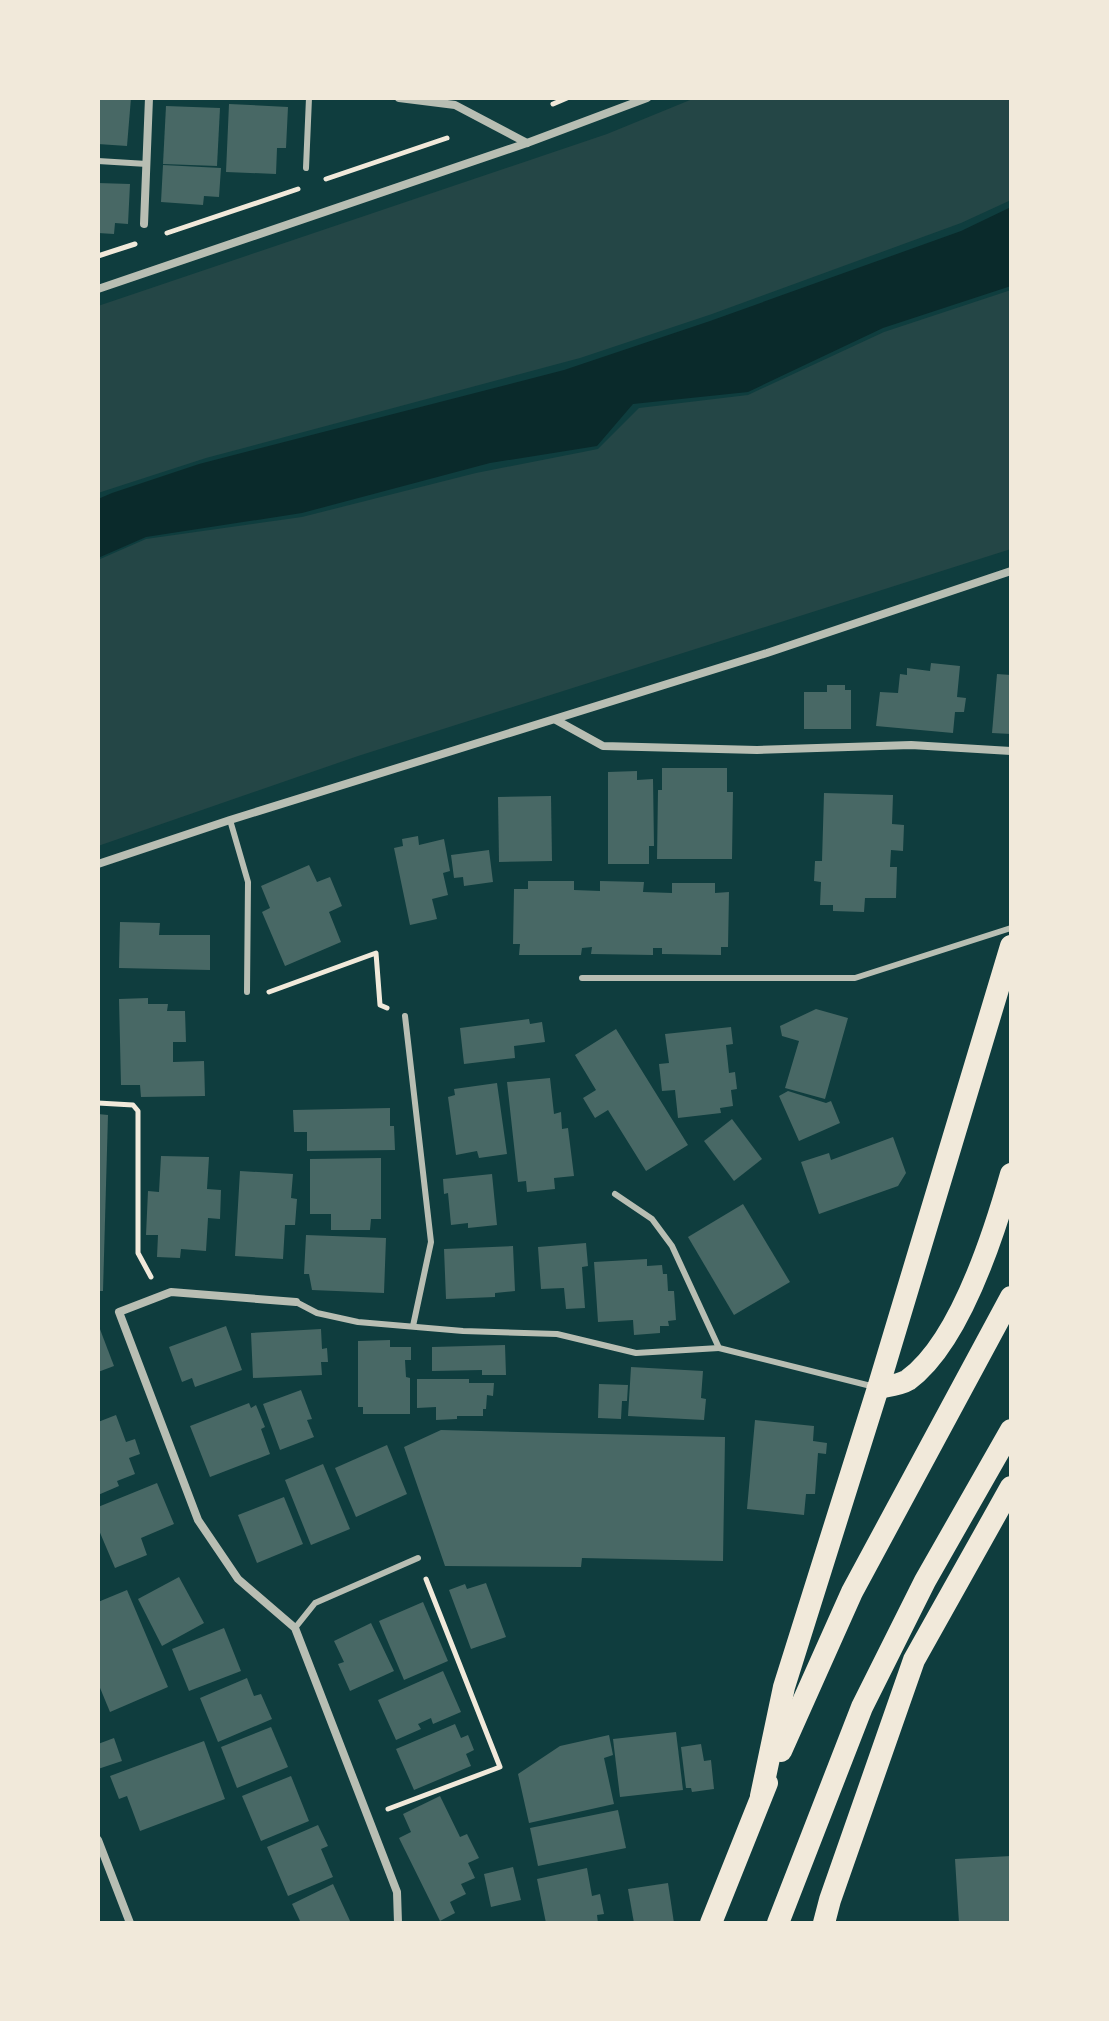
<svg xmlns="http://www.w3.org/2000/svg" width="1109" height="2021" viewBox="0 0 1109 2021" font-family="Inter,sans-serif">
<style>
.green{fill:#244646}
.water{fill:#0a2a2b}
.building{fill:#486865}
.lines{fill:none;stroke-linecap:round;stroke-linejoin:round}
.path{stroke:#f1e9da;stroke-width:5}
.service{stroke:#b8beb3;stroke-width:6}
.minor{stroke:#b8beb3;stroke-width:8}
.trunk{stroke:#f1e9da;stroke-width:22}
</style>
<rect width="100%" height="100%" fill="#0f3d3e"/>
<g class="green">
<path d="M695 98H1011V200L961 223 712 314 580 358 206 458 98 493V306L607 134Z"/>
<path d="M1011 290V549L358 756 98 846V560L146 539 302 517 476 473 598 449 639 408 748 395 884 332Z"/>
</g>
<path class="water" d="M1011 207V286L883 328 748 392 633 404 597 446 490 463 302 513 146 537 98 558V499L112 493 199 464 564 370 710 321 961 231Z"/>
<g class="building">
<path d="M98 98H131L127 146 98 144Z"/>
<path d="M229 104 288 107 286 148H277L276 174 226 172Z"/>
<path d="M166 106 220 108 217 166 163 164Z"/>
<path d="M163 165 221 168 219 197 204 196 203 205 161 202Z"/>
<path d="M98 183 130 184 128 224 115 223 114 234 98 233Z"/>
<path d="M931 663 960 666 957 697 966 698 964 712H955L953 733 876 726 880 692 898 693 900 674 907 675V668L930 671Z"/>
<path d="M997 674 1011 675V734L992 733Z"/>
<path d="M827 685H845V690H851V729H804V692H827Z"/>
<path d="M662 768H727V792H733L732 859H657L658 790H662Z"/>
<path d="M637 771V780L653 779 654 846H649V864H608V772Z"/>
<path d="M824 793 893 795 892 824 904 825 903 851 891 850 890 867H897L896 898H865L864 912 833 911V905H820L821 882 814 881 815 861H822Z"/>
<path d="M551 796 552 861 499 862 498 797Z"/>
<path d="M418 836 419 845 444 839 450 871 443 873 448 895 432 899 437 919 410 925 394 848 403 846 402 839Z"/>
<path d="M489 850 493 882 464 886 463 877 454 878 451 855Z"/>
<path d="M309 865 317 882 330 877 342 906 329 912 341 942 285 966 262 912 270 908 261 886Z"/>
<path d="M528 881H574V890L600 891V881L644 882 643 892 672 893V883H715V893L729 892 728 947H721V955L662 954V948H653V955L591 954 592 947 582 948 581 955H519L520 944H513L514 889H528Z"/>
<path d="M120 922 160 923 159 935H210V970L119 968Z"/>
<path d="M148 998V1004H168L167 1011H185L186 1042H173V1062L204 1061 205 1096 141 1097 140 1085H121L119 999Z"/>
<path d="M816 1009 848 1018 825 1099 785 1088 799 1041 782 1036 780 1026Z"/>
<path d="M529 1019 530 1024 542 1022 545 1042 514 1046 515 1058 464 1064 460 1028Z"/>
<path d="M731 1027 733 1044 726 1045 729 1073 735 1072 737 1089 731 1090 733 1106 720 1108 721 1113 678 1118 675 1090 662 1091 659 1064 669 1063 665 1034Z"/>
<path d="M616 1029 688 1145 646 1171 608 1110 595 1118 583 1098 596 1090 575 1055Z"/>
<path d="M550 1078 554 1114 561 1112 562 1129 568 1128 574 1176 554 1178 555 1189 527 1192 526 1181 518 1182 507 1082Z"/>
<path d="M497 1083 507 1154 479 1158 477 1151 456 1155 448 1097 455 1095 454 1089Z"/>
<path d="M788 1091 826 1103 831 1101 840 1123 799 1141 779 1096Z"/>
<path d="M390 1108V1126H394L395 1150 307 1151V1132H294L293 1110Z"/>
<path d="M98 1114 108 1115 103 1291H98Z"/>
<path d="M732 1119 762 1159 734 1181 704 1141Z"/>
<path d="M893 1137 906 1173 898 1186 819 1214 801 1162 829 1153 831 1160Z"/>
<path d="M161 1156 209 1157 207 1189 221 1190 220 1219 208 1218 206 1251 181 1249 180 1258 157 1257 158 1235H146L148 1191 159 1192Z"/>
<path d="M381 1158V1219H371L370 1230H331V1214H310V1159Z"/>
<path d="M240 1171 293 1174 291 1198 297 1199 295 1225H285L283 1259 235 1256Z"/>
<path d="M492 1174 497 1225 468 1228V1223L451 1225 448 1193 444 1194 443 1179Z"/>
<path d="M743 1204 790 1282 734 1315 688 1237Z"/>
<path d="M306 1235 386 1238 384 1293 312 1290 309 1274H304Z"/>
<path d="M586 1243 588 1266 582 1267 585 1308 566 1309 564 1288 541 1289 538 1247Z"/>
<path d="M513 1246 515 1291 495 1293V1297L446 1299 444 1249Z"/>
<path d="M647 1259V1266L662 1265 663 1274H667L668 1291H674L676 1320 668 1321 669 1326H660V1333L634 1335 633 1320 598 1322 594 1262Z"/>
<path d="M98 1324 114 1366 98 1372Z"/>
<path d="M226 1326 242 1370 195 1387 192 1378 182 1382 169 1347Z"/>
<path d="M321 1329 322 1349 327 1348 328 1362H321L322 1375 253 1378 251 1333Z"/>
<path d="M390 1340V1347H411V1360H405L406 1377 410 1378V1414H363V1407H358V1341Z"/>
<path d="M505 1345 506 1375H482V1370L432 1371V1347Z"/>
<path d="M631 1367 703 1371 701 1398 706 1399 704 1420 628 1416Z"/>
<path d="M417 1379H469V1383H494L493 1396 487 1395 486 1409H483V1416H457V1419L436 1420V1407L417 1408Z"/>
<path d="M599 1384 628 1385 627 1401H622L621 1419 598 1418Z"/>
<path d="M301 1390 312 1419 307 1420 314 1437 280 1450 263 1404Z"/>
<path d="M249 1403 251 1408 256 1405 265 1427 261 1429 270 1454 210 1477 190 1426Z"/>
<path d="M116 1415 126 1442 135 1439 140 1454 129 1458 135 1474 117 1481 119 1486 98 1495V1422Z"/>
<path d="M755 1420 814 1426 813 1441 827 1443 826 1454 818 1453 815 1494H806L804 1515 747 1509Z"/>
<path d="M441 1430 725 1437 723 1561 582 1558 581 1567 445 1566 404 1447Z"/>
<path d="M387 1445 407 1494 356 1517 335 1468Z"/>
<path d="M323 1464 350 1529 311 1545 285 1480Z"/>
<path d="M157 1483 174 1524 141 1538 147 1555 115 1568 98 1528V1507Z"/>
<path d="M284 1497 303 1544 257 1563 238 1515Z"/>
<path d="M179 1577 204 1623 162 1646 138 1599Z"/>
<path d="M486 1583 506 1637 471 1649 449 1590 465 1584 467 1589Z"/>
<path d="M127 1590 168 1687 110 1712 98 1683V1602Z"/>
<path d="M423 1602 448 1661 404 1680 379 1621Z"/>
<path d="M371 1623 394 1671 350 1691 338 1664 344 1662 334 1641Z"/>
<path d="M224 1628 241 1671 189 1691 172 1649Z"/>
<path d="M443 1671 461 1712 433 1724 431 1718 418 1724 421 1729 396 1740 378 1700Z"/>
<path d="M247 1678 254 1696 261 1694 272 1719 218 1742 200 1698Z"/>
<path d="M455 1724 461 1738 468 1735 474 1750 466 1754 471 1766 414 1790 396 1749Z"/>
<path d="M271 1727 288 1767 237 1788 221 1747Z"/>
<path d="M676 1732 683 1790 620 1797 613 1739Z"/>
<path d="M609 1735 613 1755 604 1758 614 1804 529 1823 518 1774 560 1746Z"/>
<path d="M114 1738 122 1761 98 1769V1744Z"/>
<path d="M204 1741 225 1799 140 1831 127 1796 119 1799 110 1776Z"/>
<path d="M701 1744 704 1761 711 1760 714 1789 692 1792 691 1788H686L681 1747Z"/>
<path d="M291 1776 309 1821 261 1841 242 1796Z"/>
<path d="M440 1796 460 1837 467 1834 479 1858 468 1863 475 1878 461 1884 466 1894 450 1902 455 1913 440 1921 399 1838 411 1832 403 1814Z"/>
<path d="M618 1810 626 1848 538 1866 530 1828Z"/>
<path d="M318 1825 328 1846 321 1849 333 1877 288 1896 267 1847Z"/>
<path d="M1011 1856V1923H959L955 1859Z"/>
<path d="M513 1867 521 1900 491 1907 484 1874Z"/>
<path d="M587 1868 592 1896 600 1894 604 1914 597 1915 598 1923H546L537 1879Z"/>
<path d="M668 1883 674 1923H634L628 1889Z"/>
<path d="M333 1884 351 1923H301L292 1904Z"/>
</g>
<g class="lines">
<g class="path">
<path d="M553 104 567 98"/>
<path d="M326 179 447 138"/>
<path d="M167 233 298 189"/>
<path d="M98 256 135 244"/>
<path d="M269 992 376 953 380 1005 387 1008"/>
<path d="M98 1103 133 1105 138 1111V1253L151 1277"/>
<path d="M388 1809 500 1767 426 1579"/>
</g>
<g class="service">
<path d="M98 161 147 164"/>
<path d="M306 168 309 98"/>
<path d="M230 820 248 882 247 992"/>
<path d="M582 978H855L1011 928"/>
<path d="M405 1016 431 1242 413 1326"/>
<path d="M615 1194 652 1219 672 1246 719 1348 875 1387"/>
<path d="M296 1302 317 1313 358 1322 463 1331 557 1334 636 1353 719 1348"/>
<path d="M295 1628 315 1603 418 1558"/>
</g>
<g class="minor">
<path d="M399 98 455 105 527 143"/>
<path d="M144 224 149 98"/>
<path d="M98 289 527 143 647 98"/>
<path d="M556 720 603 746 757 750 911 745 1011 751"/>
<path d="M98 864 230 820 767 653 1011 571"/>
<path d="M296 1302 171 1292 119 1312 198 1520 238 1579 295 1628 397 1892 398 1923"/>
<path d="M98 1840 130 1923"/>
</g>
<g class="trunk">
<path d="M878 1388C888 1386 900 1385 908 1380 959 1343 994 1234 1011 1174"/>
<path d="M781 1751 852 1592 1011 1297"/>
<path d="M761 1796 784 1687 878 1388 1011 946"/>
<path d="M711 1923 767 1783"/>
<path d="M778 1923 862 1707 925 1581 1011 1430"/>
<path d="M824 1923 830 1900 914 1660 1011 1487"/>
</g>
</g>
<rect width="1109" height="2021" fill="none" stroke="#f1e9da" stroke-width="200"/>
</svg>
